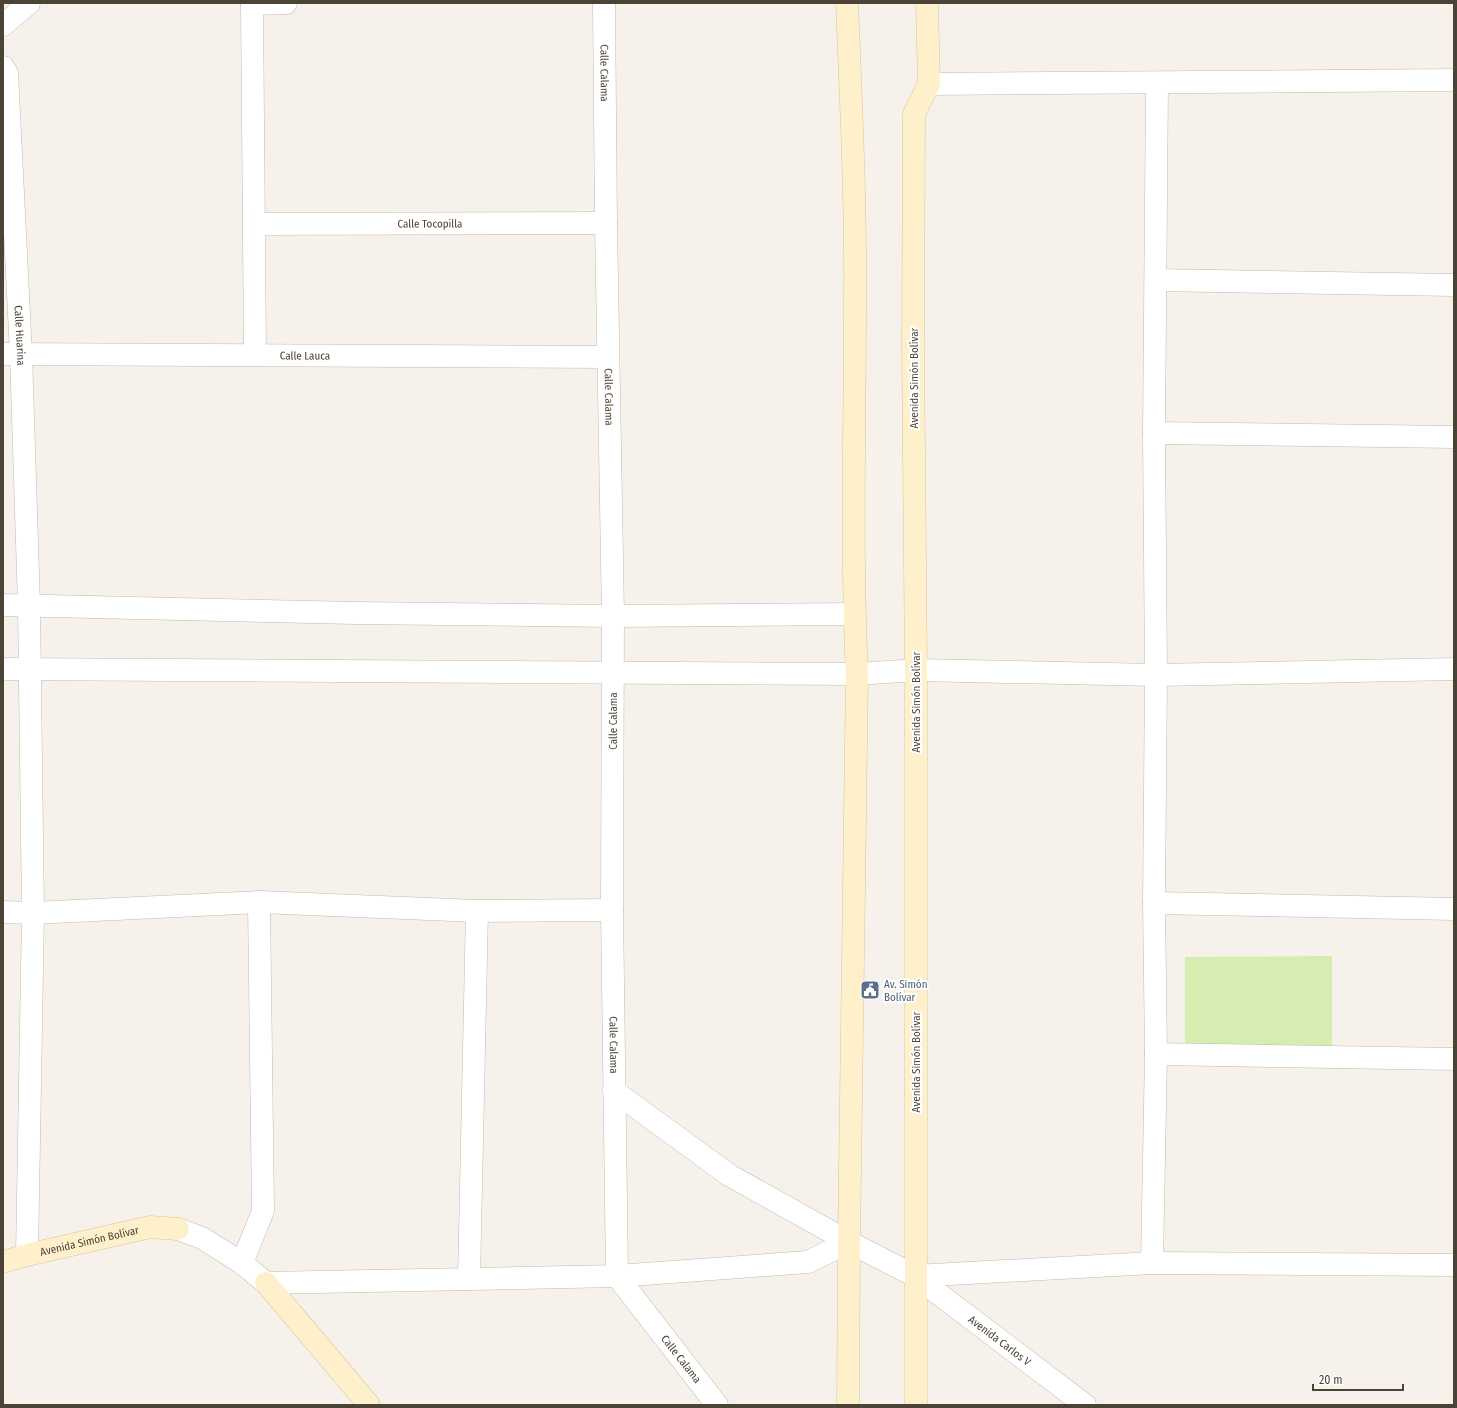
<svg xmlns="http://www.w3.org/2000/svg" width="1457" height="1408" viewBox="0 0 1457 1408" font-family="'Fira Sans Condensed',sans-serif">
<rect width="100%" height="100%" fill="#f6f2eb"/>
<polygon fill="#d5edb1" points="1332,956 1332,1047 1185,1047 1185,957"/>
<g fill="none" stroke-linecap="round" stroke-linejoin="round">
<g stroke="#c3baac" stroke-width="23">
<g id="street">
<polyline points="252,3 255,355"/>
<path id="s1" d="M604,3L606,223L613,616L612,910L617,1276L717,1405"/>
<polyline points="252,4 286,3"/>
<polyline points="3,25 29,3"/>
<path id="s2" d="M3,67L7,73L21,354L29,605L33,913L27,1255"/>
<polyline points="929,84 1454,80"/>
<path id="s3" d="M254,224L606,223"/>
<polyline points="1156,280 1454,285"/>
<path id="s4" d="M3,354L608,357"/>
<polyline points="1154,433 1454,437"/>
<polyline points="3,605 355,613 613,616 854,614"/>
<polyline points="3,669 857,674 916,670 1156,675 1454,669"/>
<polyline points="1154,903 1454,909"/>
<polyline points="3,912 33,913 259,902 477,911 612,910"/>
<polyline points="1156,1054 1454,1059"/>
<polyline points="614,1091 729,1175 849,1242"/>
<path id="s5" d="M178,1229L202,1238L242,1263L266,1283L617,1276L808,1262L849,1242L915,1276L1085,1405"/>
<polyline points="242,1263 263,1211 259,902"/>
<polyline points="1152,1263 1156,1054 1154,903 1156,675 1154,433 1157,84"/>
<polyline points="915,1276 1152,1263 1454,1265"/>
<polyline points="469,1279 477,911"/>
</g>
</g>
<g stroke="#dac597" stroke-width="23">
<g id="secondary">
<path d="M847,3C851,103 856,203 855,303C855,426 851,550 857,674L849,1242L848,1405"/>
<path id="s6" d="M3,1262L27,1255L150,1227L178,1229"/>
<polyline points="266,1283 369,1405"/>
<polyline points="916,1405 916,670 913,345 914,114 929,84 927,3"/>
</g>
</g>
<use href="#street" stroke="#fff" stroke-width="22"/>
<use href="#secondary" stroke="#fff0cc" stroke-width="22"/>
</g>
<defs>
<g id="civic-square" transform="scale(1)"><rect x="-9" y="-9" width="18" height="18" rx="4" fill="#5c6f8a" stroke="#fff"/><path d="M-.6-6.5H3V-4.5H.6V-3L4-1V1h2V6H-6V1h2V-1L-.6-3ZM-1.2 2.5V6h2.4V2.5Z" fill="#fff"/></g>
</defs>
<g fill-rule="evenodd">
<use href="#civic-square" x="870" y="990"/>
</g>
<g text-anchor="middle" stroke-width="4" stroke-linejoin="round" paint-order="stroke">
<g font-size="11" fill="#4c4337" stroke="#fff">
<text dy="4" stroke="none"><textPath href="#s1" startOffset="70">Calle Calama</textPath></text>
<text dy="4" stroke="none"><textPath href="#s3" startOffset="176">Calle Tocopilla</textPath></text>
<text dy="4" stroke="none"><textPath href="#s2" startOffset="270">Calle Huarina</textPath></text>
<text dy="4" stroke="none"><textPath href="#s4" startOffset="302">Calle Lauca</textPath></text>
<text transform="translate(914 378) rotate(-90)" y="4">Avenida Simón Bolívar</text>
<text dy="4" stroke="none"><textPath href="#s1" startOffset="394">Calle Calama</textPath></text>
<text transform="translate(916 702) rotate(-90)" y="4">Avenida Simón Bolívar</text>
<text transform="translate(613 721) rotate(-90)" y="4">Calle Calama</text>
<text dy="4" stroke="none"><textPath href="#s1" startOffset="1042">Calle Calama</textPath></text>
<text transform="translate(916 1062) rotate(-90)" y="4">Avenida Simón Bolívar</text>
<text dy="4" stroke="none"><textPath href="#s6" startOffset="89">Avenida Simón Bolívar</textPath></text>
<text dy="4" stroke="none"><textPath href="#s5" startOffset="873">Avenida Carlos V</textPath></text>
<text dy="4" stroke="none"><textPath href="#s1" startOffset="1378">Calle Calama</textPath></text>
</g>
<g font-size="11" fill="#4e5e75" stroke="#fff" text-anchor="start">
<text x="884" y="988">Av. Simón<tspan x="884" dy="13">Bolívar</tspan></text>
</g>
</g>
<rect width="1457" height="1408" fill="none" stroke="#4c4337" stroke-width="8"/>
<path d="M1313 1384v6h90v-6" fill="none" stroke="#4c4337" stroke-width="2"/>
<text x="1319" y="1384" font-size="12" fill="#4c4337" stroke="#ffffff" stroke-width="3" paint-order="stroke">20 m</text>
</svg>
